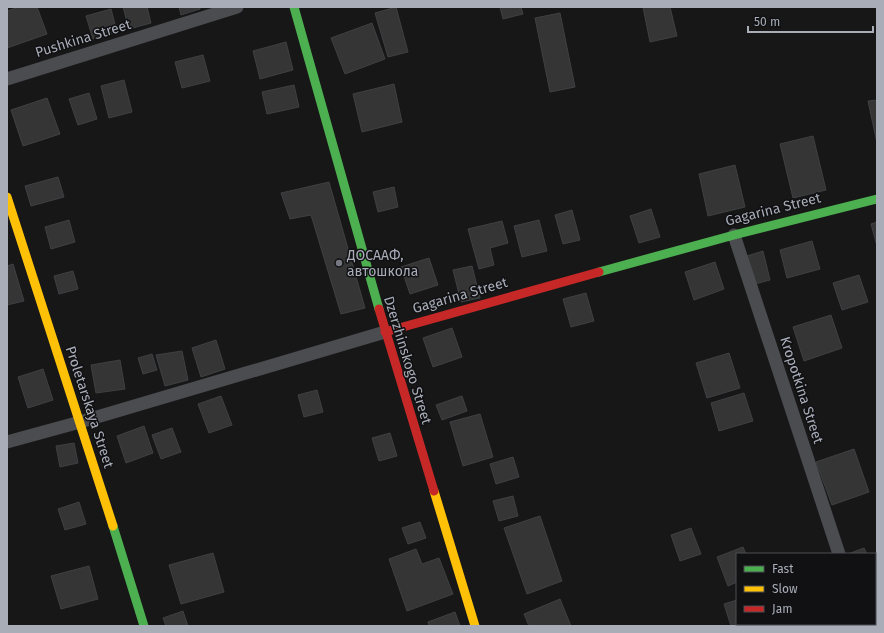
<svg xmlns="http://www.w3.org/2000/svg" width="884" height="633" viewBox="0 0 884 633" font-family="'Fira Sans',sans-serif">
<rect width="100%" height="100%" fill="#171717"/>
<g fill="#353536" stroke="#3f4043">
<polygon points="19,7 37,7 47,34 7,48 7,11"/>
<polygon points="123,7 147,7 151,23 129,29"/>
<polygon points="179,7 200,7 200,9 181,15"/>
<polygon points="396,7 408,52 388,57 375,13"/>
<polygon points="500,7 521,7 523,14 503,19"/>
<polygon points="643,7 670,7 677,36 650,42"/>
<polygon points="111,9 117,32 93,39 86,16"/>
<polygon points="560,13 575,87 550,92 535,18"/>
<polygon points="372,23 385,59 345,74 331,38"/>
<polygon points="286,42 293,70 260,79 253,51"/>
<polygon points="203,55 210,81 182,88 175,62"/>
<polygon points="124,80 132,112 109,118 101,86"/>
<polygon points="394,84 402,122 362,132 353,94"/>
<polygon points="294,85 299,107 267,114 262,92"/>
<polygon points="89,93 97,119 78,125 69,99"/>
<polygon points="47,98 60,134 23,146 11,110"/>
<polygon points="877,100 877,143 868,101"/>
<polygon points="813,136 826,190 793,198 780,144"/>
<polygon points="735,165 745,207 708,216 699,174"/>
<polygon points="58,177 64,197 31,206 25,186"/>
<polygon points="329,182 365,308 341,314 311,215 290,219 281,193"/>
<polygon points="394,187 398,207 378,212 373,192"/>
<polygon points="651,209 660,237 639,243 630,216"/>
<polygon points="572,210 580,240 563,244 555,215"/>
<polygon points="69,220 75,242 51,249 45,227"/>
<polygon points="539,220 547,251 522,257 514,226"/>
<polygon points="502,221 508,243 490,248 494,265 479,269 468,229"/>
<polygon points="877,222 877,246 871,224"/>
<polygon points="812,241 820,269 787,278 780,250"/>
<polygon points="763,251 770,280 755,284 747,256"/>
<polygon points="429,258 438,285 410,294 401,267"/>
<polygon points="715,262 724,289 694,300 685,272"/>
<polygon points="13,264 24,301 7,305 7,266"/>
<polygon points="472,266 480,298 461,302 453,270"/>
<polygon points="73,271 78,289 59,294 54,276"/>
<polygon points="859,275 868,302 842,310 833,283"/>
<polygon points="586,293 594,321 571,327 563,299"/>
<polygon points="831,315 842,348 804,361 793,327"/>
<polygon points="452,328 462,357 433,367 423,338"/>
<polygon points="216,340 225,369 201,377 192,348"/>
<polygon points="182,351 188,380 165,386 156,355"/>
<polygon points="729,353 740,388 707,398 696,363"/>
<polygon points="152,354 157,370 143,374 138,358"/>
<polygon points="120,360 125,389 96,393 91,365"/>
<polygon points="43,369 53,400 28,408 18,377"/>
<polygon points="317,390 323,412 304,417 298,395"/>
<polygon points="744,393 753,421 719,431 711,403"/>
<polygon points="221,396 232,425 209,433 198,404"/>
<polygon points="462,396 467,411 442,420 436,405"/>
<polygon points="480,414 493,457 463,466 450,422"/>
<polygon points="144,426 153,453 126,463 117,436"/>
<polygon points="172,428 181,452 161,459 152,435"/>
<polygon points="390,433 397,456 379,461 372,438"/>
<polygon points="74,443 78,463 60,467 56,446"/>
<polygon points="854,449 869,492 832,505 816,462"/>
<polygon points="513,457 519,477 496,484 490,464"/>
<polygon points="513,496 518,516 499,521 493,501"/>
<polygon points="79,502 86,524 65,530 58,509"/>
<polygon points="540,516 562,581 527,594 504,528"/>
<polygon points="420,522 426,538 408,544 402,528"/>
<polygon points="691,528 701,554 680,561 671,535"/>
<polygon points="743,547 746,554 737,554 737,582 728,586 717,557"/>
<polygon points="864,548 867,554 848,554"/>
<polygon points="416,549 422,564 439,558 453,594 407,611 389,559"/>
<polygon points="213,553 224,592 181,604 169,565"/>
<polygon points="89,566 98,599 61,609 51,576"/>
<polygon points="877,587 877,607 875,601 875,588"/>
<polygon points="560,599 571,626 529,626 524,614"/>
<polygon points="737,600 737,624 766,625 763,626 731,626 724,604"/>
<polygon points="183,611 188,626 166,626 163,618"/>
<polygon points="455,612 460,626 429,626 428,622"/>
</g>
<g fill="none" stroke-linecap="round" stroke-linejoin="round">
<g stroke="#4b4c50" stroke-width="13">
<polyline points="7,79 237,7"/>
<polyline points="734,235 839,554"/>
<polyline points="7,442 80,422 385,332"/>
<polyline points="862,624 862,626"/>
</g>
<g stroke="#4caf50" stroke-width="9">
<polyline points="294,7 379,309"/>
<polyline points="599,272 734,235 877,199"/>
<polyline points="113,526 144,626"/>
</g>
<g stroke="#ffc107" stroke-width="9">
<polyline points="7,197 113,526"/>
<polyline points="434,491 475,626"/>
</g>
<g stroke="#c62828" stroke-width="9">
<polyline points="379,309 434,491"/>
<polyline points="385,332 599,272"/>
</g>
</g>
<circle fill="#757880" stroke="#111113" stroke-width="1.5" cx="339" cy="263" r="4"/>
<g text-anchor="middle" stroke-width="3" stroke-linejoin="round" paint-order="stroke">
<g font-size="14" fill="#a8adb8" stroke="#111113">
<text transform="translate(83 38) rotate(-17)" y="5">Pushkina Street</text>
<text transform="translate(773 209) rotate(-14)" y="5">Gagarina Street</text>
<text transform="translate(460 295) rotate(-16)" y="5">Gagarina Street</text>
<text transform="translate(408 360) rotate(73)" y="5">Dzerzhinskogo Street</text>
<text transform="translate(802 390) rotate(72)" y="5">Kropotkina Street</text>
<text transform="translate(90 407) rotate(72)" y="5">Proletarskaya Street</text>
</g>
<g font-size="14" fill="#a8adb8" stroke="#111113" text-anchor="start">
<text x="347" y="260">ДОСААФ,<tspan x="347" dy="16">автошкола</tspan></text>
</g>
</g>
<rect width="884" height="633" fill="none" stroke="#a8adb8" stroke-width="16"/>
<rect x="736" y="553" width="140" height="72" fill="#111113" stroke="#4d4f55"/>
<rect x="744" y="566" width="20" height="6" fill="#4caf50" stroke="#4d4f55"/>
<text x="772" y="573" font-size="12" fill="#a8adb8">Fast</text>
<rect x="744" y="586" width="20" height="6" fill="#ffc107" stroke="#4d4f55"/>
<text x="772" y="593" font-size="12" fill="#a8adb8">Slow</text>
<rect x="744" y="606" width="20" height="6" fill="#c62828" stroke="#4d4f55"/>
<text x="772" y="613" font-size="12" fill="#a8adb8">Jam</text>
<path d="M748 26v6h125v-6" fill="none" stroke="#a8adb8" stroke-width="2"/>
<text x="754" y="26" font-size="12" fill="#a8adb8" stroke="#111113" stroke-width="3" paint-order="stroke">50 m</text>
</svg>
